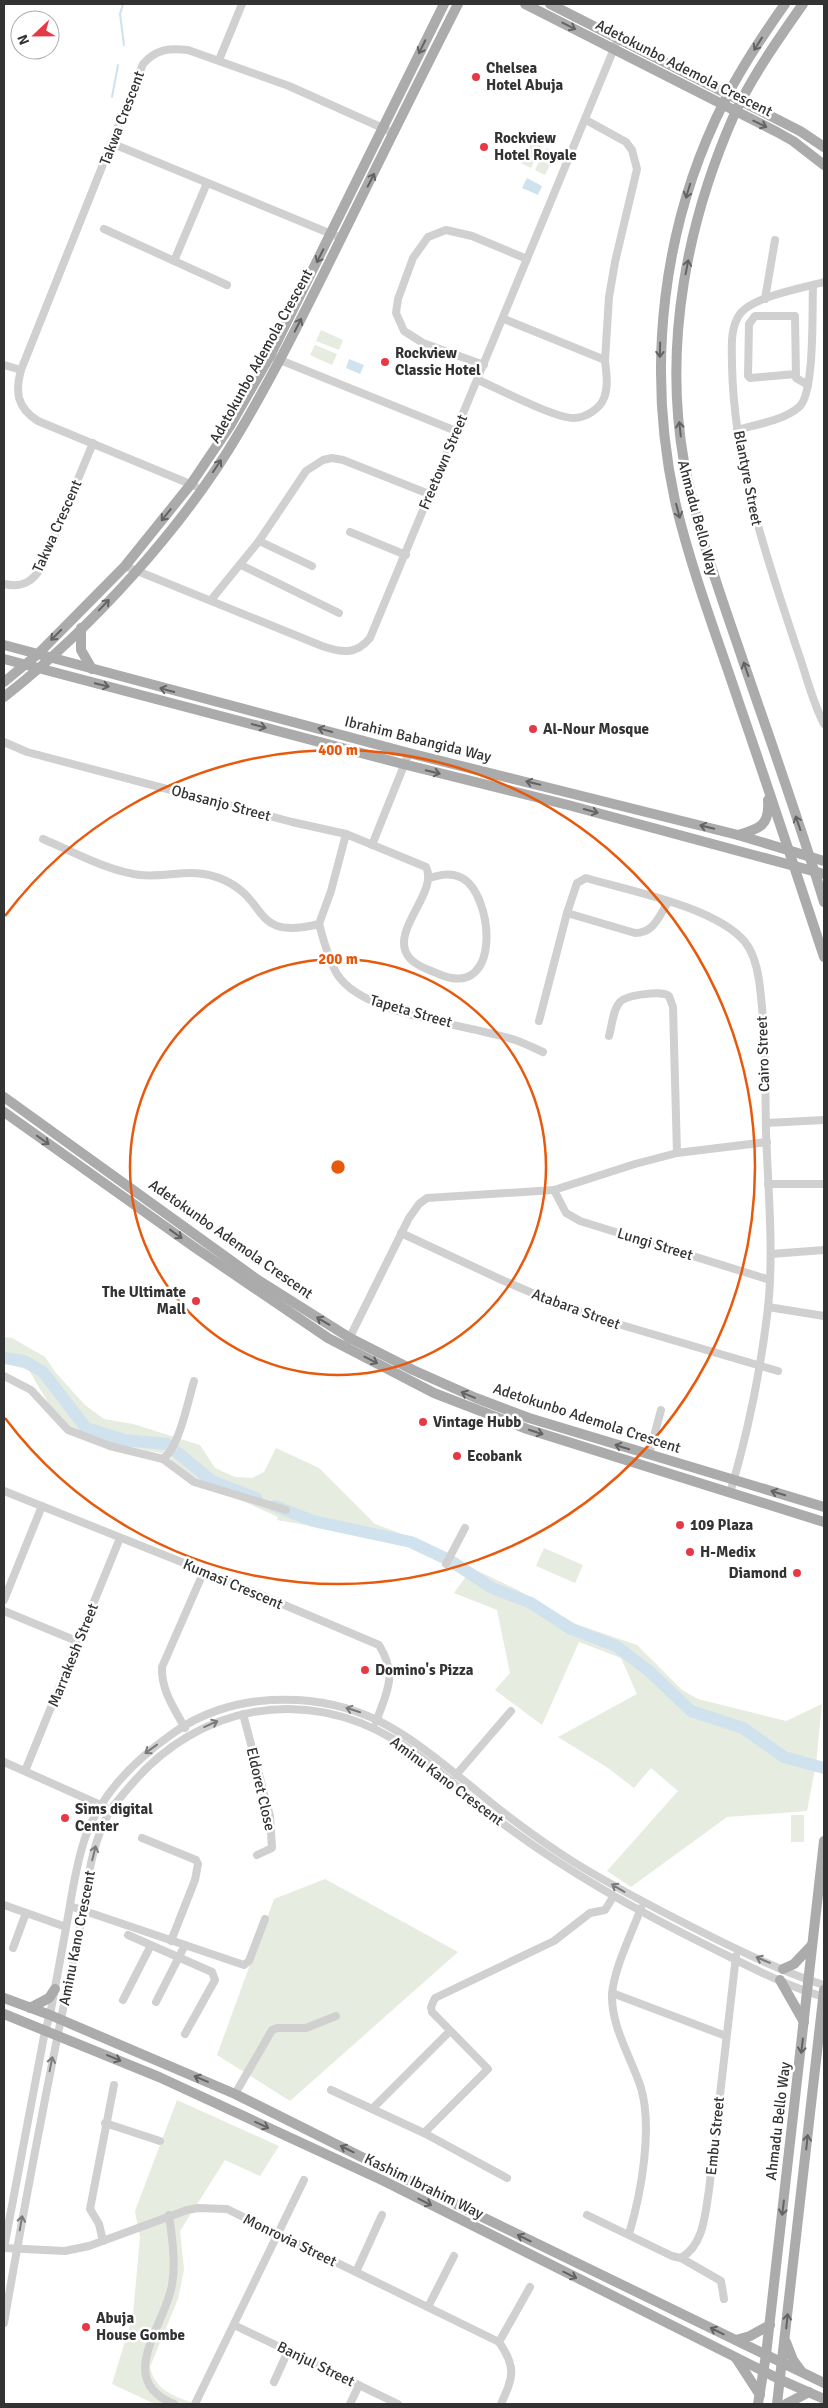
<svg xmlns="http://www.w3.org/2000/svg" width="828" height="2408" viewBox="0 0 828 2408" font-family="Signika,sans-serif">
<rect width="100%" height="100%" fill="#fff"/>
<g fill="#e6ecdf">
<polygon points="532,141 542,146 531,168 521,163"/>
<polygon points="546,148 556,153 545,175 535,170"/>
<polygon points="321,330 343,340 339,350 316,341"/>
<polygon points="315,345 337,354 332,365 310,355"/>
<path d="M4,1337L12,1338L45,1357L56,1373L85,1405L104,1419L133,1424L200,1445L215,1468L235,1477L252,1478L264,1472L276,1448L319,1468L375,1524L394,1531L516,1589L576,1624L637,1645L682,1690L698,1699L786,1721L822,1704L816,1764L807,1811L727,1817L631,1887L607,1871L678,1791L651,1768L634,1788L608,1768L558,1737L637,1694L621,1658L579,1642L542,1725L495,1690L510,1673L497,1610L454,1593L467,1575L409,1543L277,1520L278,1517L194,1479L176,1468L169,1455C145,1449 83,1440 66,1424C50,1409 40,1389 29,1370L4,1363Z"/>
<polygon points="544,1548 583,1565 575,1583 536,1566"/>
<rect x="791" y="1815" width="13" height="27"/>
<polygon points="325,1879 458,1952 290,2101 217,2055 274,1899"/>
<path d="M177,2100L279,2146L260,2176L225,2160L180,2231L184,2270L178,2299L150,2367C155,2391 175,2396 195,2404H155L112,2384L133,2315L140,2237L135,2211Z"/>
</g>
<g fill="#cfe2ee">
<polygon points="527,178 542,186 538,195 522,188"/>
<polygon points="349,359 364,365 360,374 346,368"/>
</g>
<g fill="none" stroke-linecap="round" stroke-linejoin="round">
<g stroke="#cfe2ee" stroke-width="2">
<polyline points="123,4 120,14 124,45"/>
<polyline points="112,97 118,65"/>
</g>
<g stroke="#cfe2ee" stroke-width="12">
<polyline points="4,1358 24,1361 43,1372 86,1428 124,1440 167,1444 212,1481 256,1498"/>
<polyline points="275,1506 313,1521 411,1542 451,1561 492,1588 531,1603 571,1629 616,1646 649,1671 691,1711 743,1728 784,1757 824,1768"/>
</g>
<g stroke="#d0d0d0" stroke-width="8">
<polyline points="219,60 242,4"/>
<polyline points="586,120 626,142 632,150 637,169 615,262 609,297 605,360"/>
<polyline points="111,143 341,238"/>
<polyline points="104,229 227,285"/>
<polyline points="174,261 207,183"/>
<path d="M824,282C803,288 748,297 738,317C730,331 732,349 732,365C734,464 766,556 797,649C806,674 812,701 824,724"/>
<polyline points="765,299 775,240"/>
<polyline points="270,356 456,431"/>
<polyline points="4,365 21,370"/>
<polyline points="484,365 423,343 404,331 396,313 398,299 413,258 428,237 446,230 472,236 527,259"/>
<polyline points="795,374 750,378 748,376 749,324 755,316 795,316 796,378 808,385"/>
<path d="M478,380C497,388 556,419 574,418C585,418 600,409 604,398C609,386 606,372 605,360L504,319"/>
<path d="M737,430C757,424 783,421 799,407C815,394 812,309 813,286"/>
<path d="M195,486L38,421C17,408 15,392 21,370L143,64C156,49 169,48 188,50L289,86L387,130"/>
<polyline points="350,532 406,555"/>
<polyline points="259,541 312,566"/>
<polyline points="241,565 339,613"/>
<path d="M125,566L322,646C342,653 356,655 370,638L618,39"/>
<path d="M4,584C22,588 33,582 42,566L93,443"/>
<polyline points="211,600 259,541 306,471 323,460 332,458 343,460 429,494"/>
<path d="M4,742L27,752L292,822L346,834L426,867C439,892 390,930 408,956C415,966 430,970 441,975C503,999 493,894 462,878C451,872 440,875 429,878"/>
<path d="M43,839C74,852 107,871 140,875C170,878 193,866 224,880C270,901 251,941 319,924L331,891L346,834"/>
<polyline points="372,845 409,753"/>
<path d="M567,913L635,933C654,933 659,916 668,902"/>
<path d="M319,924C324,941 328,959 337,974C364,1017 471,1024 518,1041C526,1044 534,1048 543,1052"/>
<path d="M539,1021L567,913L577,883L586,878C630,891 716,907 745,942C753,952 757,967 759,980C766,1030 765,1081 766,1131C768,1190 774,1250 768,1308C761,1367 747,1436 730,1493"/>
<path d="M609,1036C612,1026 613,1009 620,1002C626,995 663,990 669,996L673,1007L677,1153"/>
<polyline points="766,1123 824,1120"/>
<polyline points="768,1184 824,1184"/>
<polyline points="554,1190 566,1213 580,1221 770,1280"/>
<polyline points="401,1233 502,1280 558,1304 618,1324 778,1371"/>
<polyline points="771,1254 824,1250"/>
<polyline points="768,1307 824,1316"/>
<polyline points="345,1347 409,1218 419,1204 427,1198 554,1190 635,1164 677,1153 767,1142"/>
<path d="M4,1376L31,1390L68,1430L110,1446L163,1459C179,1448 188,1401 194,1381"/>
<polyline points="649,1455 661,1410"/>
<polyline points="163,1459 194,1482 286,1510"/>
<path d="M4,1491L204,1571L379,1645C398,1676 387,1691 376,1722"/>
<polyline points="446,1564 465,1528"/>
<polyline points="4,1600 42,1506"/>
<polyline points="4,1611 79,1642"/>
<polyline points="243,1714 270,1816 272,1848 257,1855"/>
<path d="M185,1728C174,1708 161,1690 162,1667L204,1571"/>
<polyline points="4,1762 105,1807"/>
<polyline points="25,1771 120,1538"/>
<polyline points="456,1775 511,1711"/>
<polyline points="142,1838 196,1860 198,1864 195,1880 171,1941"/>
<polyline points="4,1905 66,1927"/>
<polyline points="70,1906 244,1965 249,1961 265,1919"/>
<polyline points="128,1935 212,1972 215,1980 185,2034"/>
<polyline points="13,1948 26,1913"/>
<polyline points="612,1993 726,2036"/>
<polyline points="123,2000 151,1945"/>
<polyline points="156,2002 185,1945"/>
<polyline points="331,2090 424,2133 507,2178"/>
<polyline points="235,2094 272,2030 277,2028 306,2028 336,2016"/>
<polyline points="372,2109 450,2031"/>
<polyline points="105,2123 160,2141"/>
<polyline points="424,2133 488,2069 432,2012 431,2007 435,1998 554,1941 590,1913 605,1910 613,1897"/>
<path d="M169,2215C172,2237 176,2263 172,2285C165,2326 114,2380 174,2404"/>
<path d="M587,2215L672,2256L681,2258C704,2245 705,2214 709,2190L736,1956"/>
<path d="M629,2234C641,2194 653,2129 641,2088C631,2057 611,2027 612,1994C614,1968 632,1933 641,1908"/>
<polyline points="103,2241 99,2224 90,2209 114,2085"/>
<path d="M4,2248L45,2031L50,2015C56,1981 63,1946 69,1911C73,1886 77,1862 85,1838C100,1795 135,1760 172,1734C200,1713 236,1702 271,1700C364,1695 410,1737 478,1792C508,1817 539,1840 572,1861C617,1889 664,1913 712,1937C748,1955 786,1973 824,1985"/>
<path d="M4,2248L65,2251L89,2246L187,2210L198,2208L227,2209L499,2342C517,2368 513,2377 501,2404"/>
<polyline points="681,2258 721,2281 724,2299"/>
<polyline points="356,2272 382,2215"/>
<polyline points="428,2307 454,2256"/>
<path d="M4,2323C26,2196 50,2069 77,1942C87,1899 87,1850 110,1811C116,1802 124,1793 131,1785C198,1705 305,1685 395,1740C435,1764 474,1803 513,1831C576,1877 643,1914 712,1948C748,1966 786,1986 824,1997"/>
<polyline points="234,2325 398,2404"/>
<polyline points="499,2342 530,2287"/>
<polyline points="274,2382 288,2351"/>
<polyline points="195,2404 304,2180"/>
<polyline points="350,2404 359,2385"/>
</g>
<g stroke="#ababab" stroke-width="10">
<polyline points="525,4 777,132 793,141 824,165"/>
<polyline points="550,4 800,131 824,147"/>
<path d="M785,4C763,35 741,68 724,102C662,225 646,367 675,501C691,569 717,637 739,703C768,787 796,872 824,957"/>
<path d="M803,4C779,38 753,75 735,113C687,221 663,344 684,462C696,526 718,588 739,649C768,734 798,817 824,902"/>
<polyline points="81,628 81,650 92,669"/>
<polyline points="4,645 409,753 738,835 824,861"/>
<polyline points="4,659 403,764 568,805 824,874"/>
<polyline points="4,682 38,654 125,566 191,484 230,426 270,356 444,4"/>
<path d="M4,697C91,629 184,527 240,431C271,379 298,325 325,271C369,182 413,92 458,4"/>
<path d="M738,835C760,829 770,825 768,800"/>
<polyline points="4,1097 258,1280 350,1338 413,1370 476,1398 529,1418 824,1507"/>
<polyline points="4,1112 194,1247 328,1338 434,1393 527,1429 824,1522"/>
<polyline points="783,1969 794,1964 812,1945"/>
<polyline points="780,1980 804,2022"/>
<polyline points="4,1998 50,2015 235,2094 470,2211 824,2383"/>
<polyline points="30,2008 49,1998 55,1989"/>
<polyline points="4,2014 159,2077 384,2181 781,2380 824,2399"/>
<polyline points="736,2340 750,2336 770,2325"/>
<polyline points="786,2342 793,2360 801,2371"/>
<polyline points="736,2358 760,2395"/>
<polyline points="758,2404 766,2355 824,1841"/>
<polyline points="777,2404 824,1990"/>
<polyline points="786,2404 809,2392"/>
</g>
</g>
<defs><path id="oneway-shaft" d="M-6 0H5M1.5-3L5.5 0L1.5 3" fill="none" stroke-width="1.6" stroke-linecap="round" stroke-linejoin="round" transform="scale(1.25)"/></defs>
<g stroke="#636363">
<use href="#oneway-shaft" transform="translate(569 26) rotate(27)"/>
<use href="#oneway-shaft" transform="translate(758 44) rotate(122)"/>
<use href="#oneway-shaft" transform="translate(422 47) rotate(116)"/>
<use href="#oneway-shaft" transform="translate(760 124) rotate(26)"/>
<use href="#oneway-shaft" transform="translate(371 180) rotate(-63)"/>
<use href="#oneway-shaft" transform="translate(688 191) rotate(107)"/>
<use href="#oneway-shaft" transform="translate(320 256) rotate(117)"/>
<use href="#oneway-shaft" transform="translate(687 267) rotate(-79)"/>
<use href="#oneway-shaft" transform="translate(298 325) rotate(-63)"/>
<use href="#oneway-shaft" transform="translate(660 350) rotate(91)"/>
<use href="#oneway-shaft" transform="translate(680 429) rotate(-96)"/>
<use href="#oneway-shaft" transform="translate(217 466) rotate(-56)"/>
<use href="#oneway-shaft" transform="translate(678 511) rotate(75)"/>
<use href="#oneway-shaft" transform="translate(166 515) rotate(129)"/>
<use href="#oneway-shaft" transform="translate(104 605) rotate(-46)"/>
<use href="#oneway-shaft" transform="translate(56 635) rotate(135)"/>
<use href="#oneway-shaft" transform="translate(746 669) rotate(-109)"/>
<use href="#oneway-shaft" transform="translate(102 685) rotate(14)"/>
<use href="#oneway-shaft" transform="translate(167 690) rotate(-165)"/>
<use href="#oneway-shaft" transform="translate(259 726) rotate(15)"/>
<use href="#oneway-shaft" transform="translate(325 730) rotate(-165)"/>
<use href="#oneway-shaft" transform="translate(433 772) rotate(14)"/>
<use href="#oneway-shaft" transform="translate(533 783) rotate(-166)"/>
<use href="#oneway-shaft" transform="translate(591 811) rotate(15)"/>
<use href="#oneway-shaft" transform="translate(798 823) rotate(-109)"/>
<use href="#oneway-shaft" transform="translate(707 827) rotate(-166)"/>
<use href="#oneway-shaft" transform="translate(43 1140) rotate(35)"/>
<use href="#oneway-shaft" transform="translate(176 1234) rotate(36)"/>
<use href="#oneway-shaft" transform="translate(323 1321) rotate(-149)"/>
<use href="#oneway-shaft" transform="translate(371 1360) rotate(27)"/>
<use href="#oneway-shaft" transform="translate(468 1395) rotate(-157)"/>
<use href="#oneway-shaft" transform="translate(536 1432) rotate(18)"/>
<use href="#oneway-shaft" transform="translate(622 1447) rotate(-163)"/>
<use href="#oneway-shaft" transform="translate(778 1493) rotate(-163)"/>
<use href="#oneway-shaft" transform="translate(802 2046) rotate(97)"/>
<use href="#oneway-shaft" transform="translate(114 2058) rotate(23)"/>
<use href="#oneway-shaft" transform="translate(201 2079) rotate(-157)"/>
<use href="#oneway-shaft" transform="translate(262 2125) rotate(25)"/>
<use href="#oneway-shaft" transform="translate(807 2142) rotate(-84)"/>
<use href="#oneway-shaft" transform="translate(347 2149) rotate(-154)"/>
<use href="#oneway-shaft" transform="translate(425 2202) rotate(27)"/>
<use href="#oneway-shaft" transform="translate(783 2208) rotate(97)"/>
<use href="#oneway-shaft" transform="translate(524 2238) rotate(-154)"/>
<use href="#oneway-shaft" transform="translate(570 2275) rotate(26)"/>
<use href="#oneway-shaft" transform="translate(787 2321) rotate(-84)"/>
<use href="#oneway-shaft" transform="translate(717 2331) rotate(-154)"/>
</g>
<g stroke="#7a7a7a">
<use href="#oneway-shaft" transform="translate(353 1710) rotate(-162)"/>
<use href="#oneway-shaft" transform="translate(211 1724) rotate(-24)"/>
<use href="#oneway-shaft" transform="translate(151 1749) rotate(144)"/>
<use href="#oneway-shaft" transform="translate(94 1853) rotate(-76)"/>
<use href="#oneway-shaft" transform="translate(618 1888) rotate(-149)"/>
<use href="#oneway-shaft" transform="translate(763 1960) rotate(-157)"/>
<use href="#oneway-shaft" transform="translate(51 2064) rotate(-79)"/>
<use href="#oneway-shaft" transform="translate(21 2223) rotate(-80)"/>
</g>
<g fill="none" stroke="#e8590c" stroke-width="2.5">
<circle cx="338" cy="1167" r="208"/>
<path d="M5 916A417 417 0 1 1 5 1418"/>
</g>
<g fill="#e63946" stroke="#fff" stroke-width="2">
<circle cx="476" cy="77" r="5"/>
<circle cx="484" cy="147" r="5"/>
<circle cx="385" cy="362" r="5"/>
<circle cx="533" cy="729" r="5"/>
<circle cx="196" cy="1301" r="5"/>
<circle cx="423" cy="1422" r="5"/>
<circle cx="457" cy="1456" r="5"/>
<circle cx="680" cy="1525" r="5"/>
<circle cx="690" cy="1552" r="5"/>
<circle cx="797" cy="1573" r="5"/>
<circle cx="365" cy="1670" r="5"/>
<circle cx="65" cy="1818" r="5"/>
<circle cx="86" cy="2327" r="5"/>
</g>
<g text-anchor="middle" stroke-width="5" stroke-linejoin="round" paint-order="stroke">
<g font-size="15" font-weight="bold" fill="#333" stroke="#fff" text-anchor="start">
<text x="486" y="73">Chelsea<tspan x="486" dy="17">Hotel Abuja</tspan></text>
<text x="494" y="143">Rockview<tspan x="494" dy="17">Hotel Royale</tspan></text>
<text x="395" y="358">Rockview<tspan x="395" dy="17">Classic Hotel</tspan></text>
<text x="543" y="734">Al-Nour Mosque</text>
<text x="186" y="1297" text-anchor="end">The Ultimate<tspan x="186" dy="17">Mall</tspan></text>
<text x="433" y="1427">Vintage Hubb</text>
<text x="467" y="1461">Ecobank</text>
<text x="690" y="1530">109 Plaza</text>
<text x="700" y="1557">H-Medix</text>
<text x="787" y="1578" text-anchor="end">Diamond</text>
<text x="375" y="1675">Domino's Pizza</text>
<text x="75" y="1814">Sims digital<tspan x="75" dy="17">Center</tspan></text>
<text x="96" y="2323">Abuja<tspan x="96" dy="17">House Gombe</tspan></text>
</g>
<g font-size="15" fill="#333" stroke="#fff">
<text transform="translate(684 68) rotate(27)" y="5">Adetokunbo Ademola Crescent</text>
<text transform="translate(122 118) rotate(-69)" y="5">Takwa Crescent</text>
<text transform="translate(261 356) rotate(-61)" y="5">Adetokunbo Ademola Crescent</text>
<text transform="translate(443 462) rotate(-67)" y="5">Freetown Street</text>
<text transform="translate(748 478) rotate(79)" y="5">Blantyre Street</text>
<text transform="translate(698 518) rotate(75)" y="5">Ahmadu Bello Way</text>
<text transform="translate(57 526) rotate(-66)" y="5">Takwa Crescent</text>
<text transform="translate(418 739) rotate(14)" y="5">Ibrahim Babangida Way</text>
<text transform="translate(221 803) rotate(15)" y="5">Obasanjo Street</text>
<text transform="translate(411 1011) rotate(16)" y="5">Tapeta Street</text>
<text transform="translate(763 1054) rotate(-92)" y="5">Cairo Street</text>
<text transform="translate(231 1239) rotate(35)" y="5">Adetokunbo Ademola Crescent</text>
<text transform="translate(655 1244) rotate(17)" y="5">Lungi Street</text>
<text transform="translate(576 1309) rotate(20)" y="5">Atabara Street</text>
<text transform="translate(587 1418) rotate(18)" y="5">Adetokunbo Ademola Crescent</text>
<text transform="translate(233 1584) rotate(23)" y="5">Kumasi Crescent</text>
<text transform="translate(73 1655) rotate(-68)" y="5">Marrakesh Street</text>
<text transform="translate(447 1781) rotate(37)" y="5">Aminu Kano Crescent</text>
<text transform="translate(261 1789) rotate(77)" y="5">Eldoret Close</text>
<text transform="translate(77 1938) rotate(-79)" y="5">Aminu Kano Crescent</text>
<text transform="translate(778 2121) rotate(-83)" y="5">Ahmadu Bello Way</text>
<text transform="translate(715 2136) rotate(-84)" y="5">Embu Street</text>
<text transform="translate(424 2186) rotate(26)" y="5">Kashim Ibrahim Way</text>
<text transform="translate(290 2240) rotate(26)" y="5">Monrovia Street</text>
<text transform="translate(316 2364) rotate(26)" y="5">Banjul Street</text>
</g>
</g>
<circle cx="338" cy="1167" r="8" fill="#e8590c" stroke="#fff" stroke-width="2.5"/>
<g font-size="15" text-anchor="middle" font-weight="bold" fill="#e8590c" stroke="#fff" stroke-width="5" stroke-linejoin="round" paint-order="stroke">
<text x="338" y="755">400 m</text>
<text x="338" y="964">200 m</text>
</g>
<rect width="828" height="2408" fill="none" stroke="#333333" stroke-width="10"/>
<g transform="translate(35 35) rotate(248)"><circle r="24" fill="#ffffff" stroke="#adadad"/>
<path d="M0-4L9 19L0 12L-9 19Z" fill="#e63946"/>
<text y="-8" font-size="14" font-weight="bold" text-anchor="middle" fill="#333333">N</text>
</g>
</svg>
